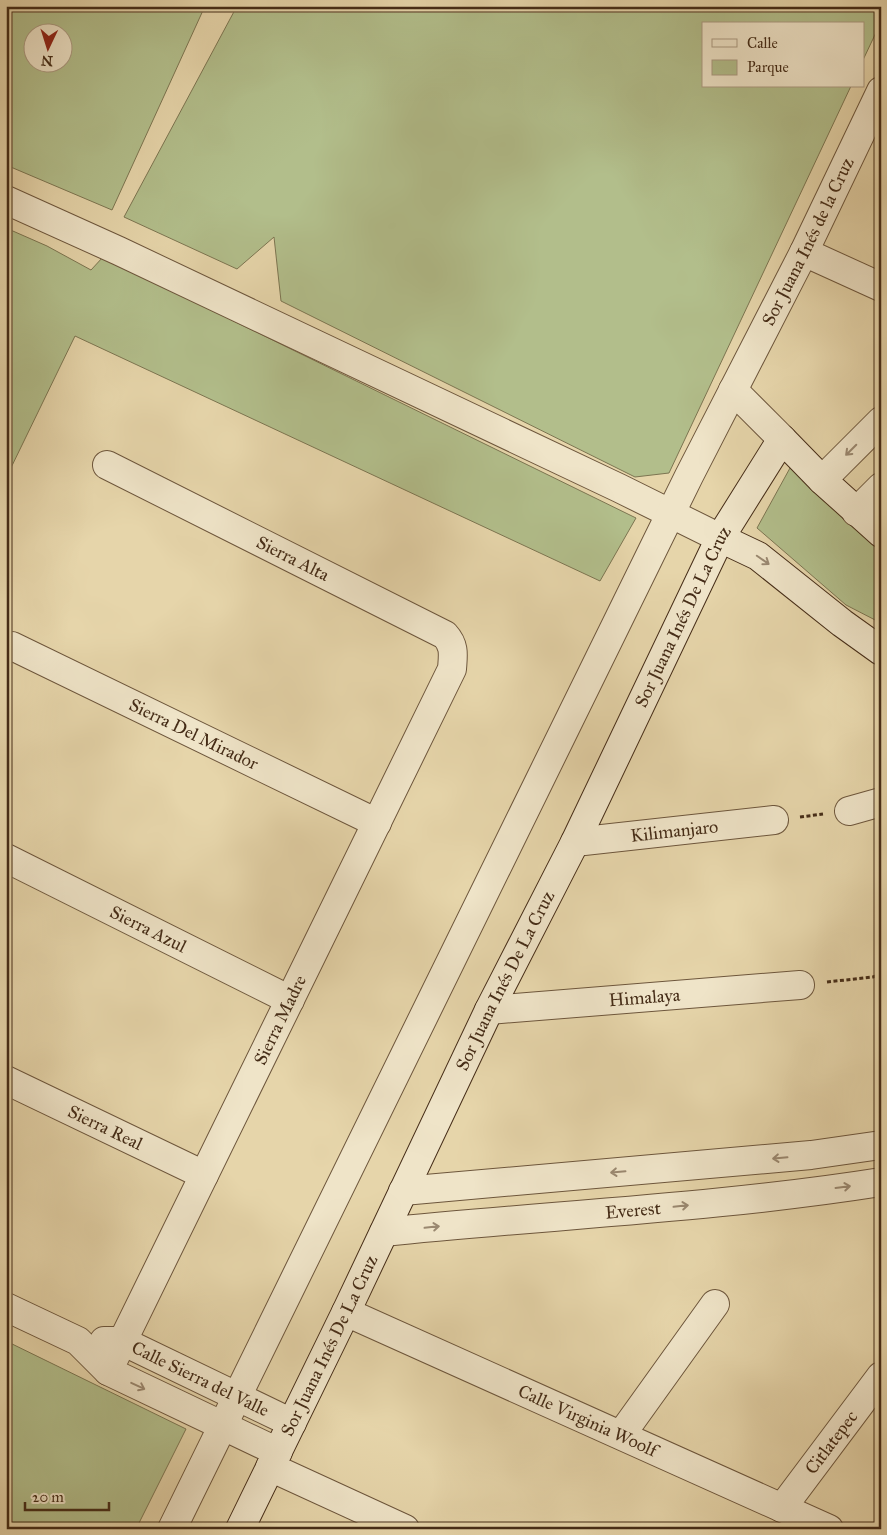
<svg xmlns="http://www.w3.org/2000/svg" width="887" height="1535" viewBox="0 0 887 1535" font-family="'IM FELL Great Primer',serif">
<rect width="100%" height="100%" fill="#e6d5aa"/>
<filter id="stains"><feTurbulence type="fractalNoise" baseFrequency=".004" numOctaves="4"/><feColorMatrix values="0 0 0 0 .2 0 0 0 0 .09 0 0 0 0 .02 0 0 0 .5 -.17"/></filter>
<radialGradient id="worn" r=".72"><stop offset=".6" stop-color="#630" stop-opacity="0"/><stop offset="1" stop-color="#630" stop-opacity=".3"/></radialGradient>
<g fill="#b2be8b" stroke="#7c7551" fill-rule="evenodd">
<path d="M6,6H205L112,210L6,165ZM32,32H62V62H32Z"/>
<polygon points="237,6 881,6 881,22 863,60 863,24 703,24 703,86 851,86 669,473 635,477 281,301 274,237 237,269 124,217"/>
<polygon points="6,228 47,246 91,270 103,257 636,518 600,581 75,336 6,478"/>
<polygon points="790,468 881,544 881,623 846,605 757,528"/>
<polygon points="6,1341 186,1429 136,1529 6,1529"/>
</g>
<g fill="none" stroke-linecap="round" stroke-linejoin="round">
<g stroke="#6d563c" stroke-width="30">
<g id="street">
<polyline points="6,200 119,251 619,488 720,538"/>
<polyline points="804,252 881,287"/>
<polyline points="733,390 782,439"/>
<path id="s1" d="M107,465L445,635C455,646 453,655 452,669L108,1371"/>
<polyline points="822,480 881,421"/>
<polyline points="856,512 881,487"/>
<path id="s2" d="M12,646L377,823"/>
<polyline points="849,811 881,802"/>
<path id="s3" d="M575,842L774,820"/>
<path id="s4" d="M6,858L290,1000"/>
<path id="s5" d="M489,1010L800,985"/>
<path id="s6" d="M6,1080L204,1175"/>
<polyline points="403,1191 811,1155 881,1145"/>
<path id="s7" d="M384,1232C549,1215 716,1208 881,1182"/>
<polyline points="6,1307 78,1341 108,1371 278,1452"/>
<path id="s8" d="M346,1312L829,1529"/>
<path id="s9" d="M104,1341H122L292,1423"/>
<polyline points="621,1435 715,1304"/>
<polyline points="270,1467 405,1529"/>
<path id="s10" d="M782,1508L881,1376"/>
<path id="s11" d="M172,1529L689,476L804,252L881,91"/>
</g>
</g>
<g stroke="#452c17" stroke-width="30">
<g id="secondary">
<polyline points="720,538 758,556 842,623 881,651"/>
<path id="s12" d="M240,1529L346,1312L489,1010L575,842L720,538L782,439L822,480L881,533"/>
</g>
</g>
<g stroke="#452c17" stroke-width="3" stroke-dasharray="4 2.5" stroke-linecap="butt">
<polyline points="800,817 823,814"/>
<polyline points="827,982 873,977 881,974"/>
</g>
<use href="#street" stroke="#efe4c8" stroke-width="28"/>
<use href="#secondary" stroke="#efe4c8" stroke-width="28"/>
</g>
<defs><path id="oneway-shaft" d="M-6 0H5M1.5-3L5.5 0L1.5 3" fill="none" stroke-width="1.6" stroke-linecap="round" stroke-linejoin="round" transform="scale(1.25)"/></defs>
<g stroke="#9a8870">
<use href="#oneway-shaft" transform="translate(851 450) rotate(135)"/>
<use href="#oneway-shaft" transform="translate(763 560) rotate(35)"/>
<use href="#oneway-shaft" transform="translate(780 1158) rotate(175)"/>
<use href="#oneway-shaft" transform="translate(618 1172) rotate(175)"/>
<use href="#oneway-shaft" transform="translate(843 1187) rotate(-7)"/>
<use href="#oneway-shaft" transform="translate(681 1206) rotate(-6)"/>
<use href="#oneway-shaft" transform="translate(432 1227) rotate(-6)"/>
<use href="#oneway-shaft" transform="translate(138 1386) rotate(25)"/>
</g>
<g text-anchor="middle" stroke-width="4" stroke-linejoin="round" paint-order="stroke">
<g font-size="18" fill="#452c17" stroke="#efe4c8">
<text dy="6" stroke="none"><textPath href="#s11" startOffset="1436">Sor Juana Inés de la Cruz</textPath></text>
<text dy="6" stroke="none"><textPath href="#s1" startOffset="208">Sierra Alta</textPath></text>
<text dy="6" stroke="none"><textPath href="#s12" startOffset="1014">Sor Juana Inés De La Cruz</textPath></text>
<text dy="6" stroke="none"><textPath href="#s2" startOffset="202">Sierra Del Mirador</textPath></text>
<text dy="6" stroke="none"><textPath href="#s3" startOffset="100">Kilimanjaro</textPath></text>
<text dy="6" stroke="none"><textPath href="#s4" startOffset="159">Sierra Azul</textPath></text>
<text dy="6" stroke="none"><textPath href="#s12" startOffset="609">Sor Juana Inés De La Cruz</textPath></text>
<text dy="6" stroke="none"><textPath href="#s5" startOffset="156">Himalaya</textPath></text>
<text transform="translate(280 1020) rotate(-64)" y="6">Sierra Madre</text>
<text dy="6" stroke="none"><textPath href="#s6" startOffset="110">Sierra Real</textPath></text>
<text dy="6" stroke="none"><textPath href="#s7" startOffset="250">Everest</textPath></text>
<text dy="6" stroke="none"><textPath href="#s12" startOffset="204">Sor Juana Inés De La Cruz</textPath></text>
<text dy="6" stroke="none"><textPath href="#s9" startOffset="105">Calle Sierra del Valle</textPath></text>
<text dy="6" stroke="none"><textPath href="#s8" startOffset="265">Calle Virginia Woolf</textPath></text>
<text dy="6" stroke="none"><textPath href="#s10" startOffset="82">Citlatepec</textPath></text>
</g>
</g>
<rect width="887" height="1535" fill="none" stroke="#e6d5aa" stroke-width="25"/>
<rect x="8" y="8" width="872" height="1520" fill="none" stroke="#452c17" stroke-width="2.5"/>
<rect x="12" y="12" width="862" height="1510" fill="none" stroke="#452c17"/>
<rect x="702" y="22" width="162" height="65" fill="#efe4c8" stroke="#ab9a81"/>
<rect x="712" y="39" width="25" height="8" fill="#efe4c8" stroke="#ab9a81"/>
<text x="747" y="48" font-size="15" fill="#452c17">Calle</text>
<rect x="712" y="60" width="25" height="15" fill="#b2be8b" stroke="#ab9a81"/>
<text x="747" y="72" font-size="15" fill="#452c17">Parque</text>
<g transform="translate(48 48) rotate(184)"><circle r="24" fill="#efe4c8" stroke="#ab9a81"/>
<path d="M0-4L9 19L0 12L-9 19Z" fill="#8f2418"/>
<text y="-8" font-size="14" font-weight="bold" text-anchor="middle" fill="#452c17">N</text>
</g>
<path d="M25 1502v8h84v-8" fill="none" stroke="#452c17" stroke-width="2.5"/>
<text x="32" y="1502" font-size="15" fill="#452c17" stroke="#efe4c8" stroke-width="4" paint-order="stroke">20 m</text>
<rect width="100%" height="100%" filter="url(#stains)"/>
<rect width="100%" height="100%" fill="url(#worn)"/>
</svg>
